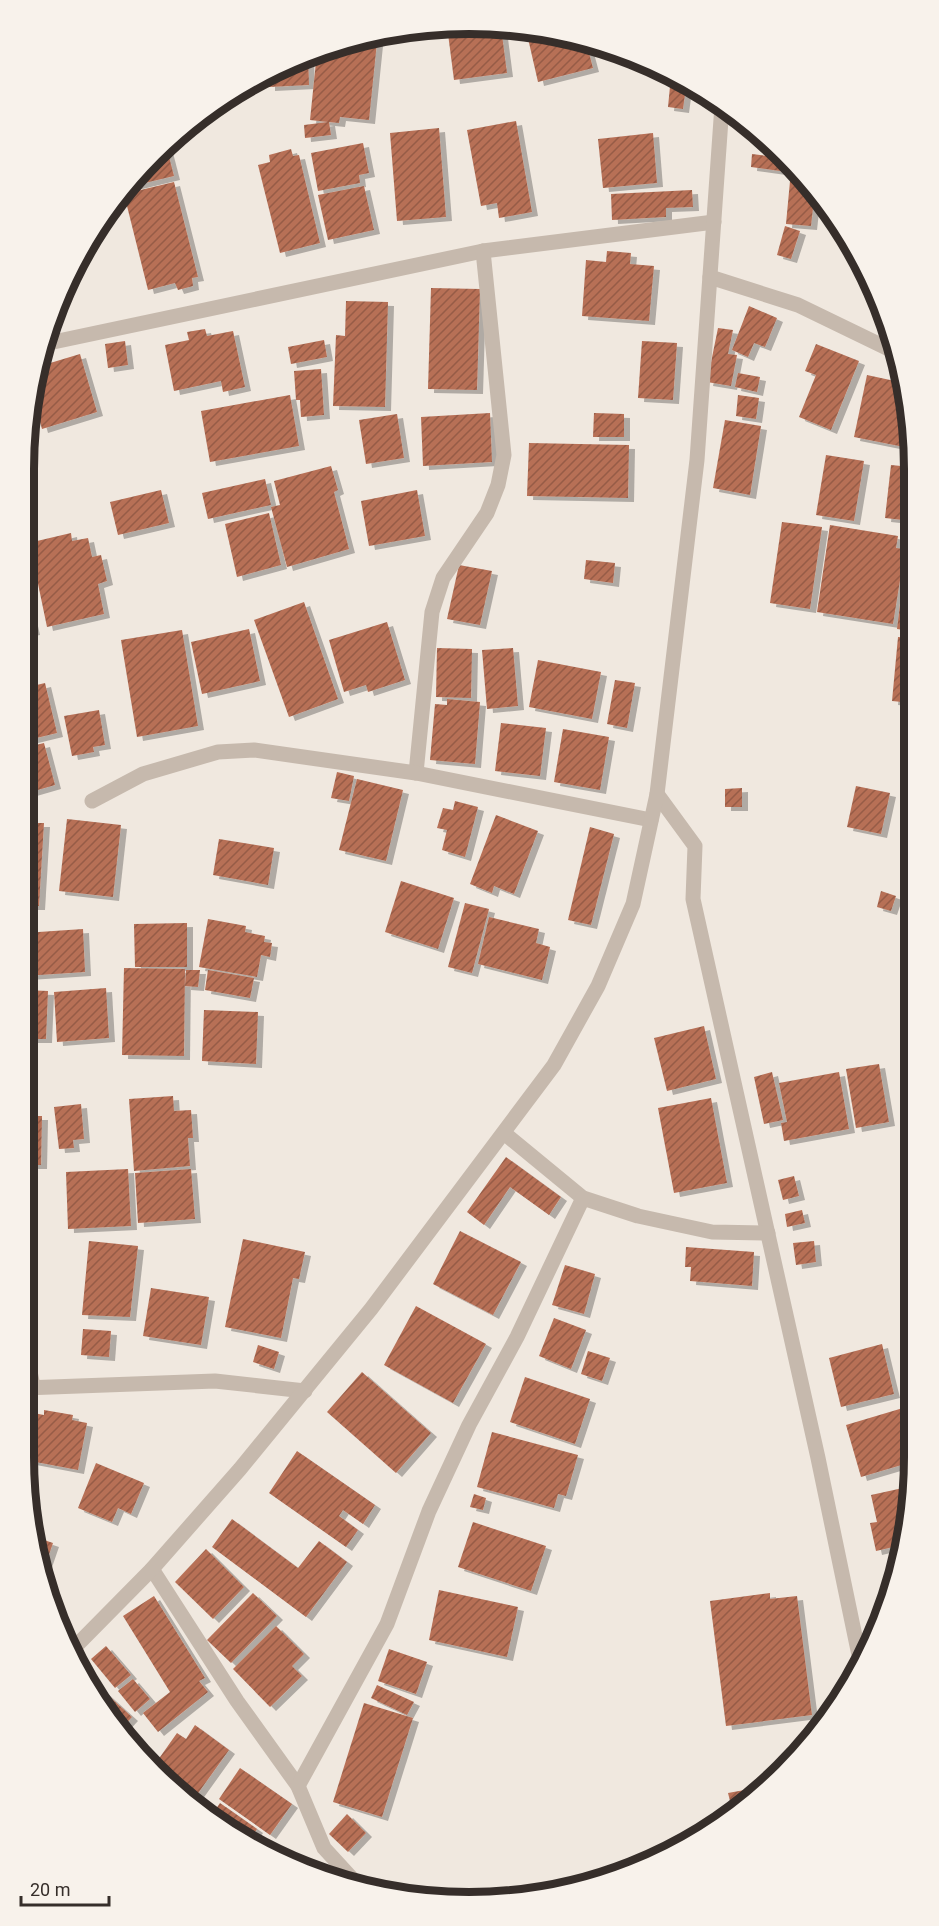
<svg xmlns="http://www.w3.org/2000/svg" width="939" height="1926" viewBox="0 0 939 1926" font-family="Roboto,sans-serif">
<defs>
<pattern id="building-hatch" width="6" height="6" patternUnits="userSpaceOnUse" patternTransform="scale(1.5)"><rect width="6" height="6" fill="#b76f56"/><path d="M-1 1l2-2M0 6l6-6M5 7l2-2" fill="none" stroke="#965c47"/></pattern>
<filter id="shadow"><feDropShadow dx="6" dy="4" stdDeviation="0" flood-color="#0004"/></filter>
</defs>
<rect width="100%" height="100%" fill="#f0e8df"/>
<g fill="url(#building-hatch)" filter="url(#shadow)">
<polygon points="470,24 501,27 507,73 454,80 447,26"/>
<polygon points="538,31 557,33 586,42 593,68 538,82 527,34"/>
<polygon points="358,40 377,42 369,120 340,117 339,123 329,122 331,135 305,138 304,125 328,122 310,120 317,52"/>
<polygon points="308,55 309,85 269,87 269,74"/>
<polygon points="671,76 692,88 686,87 683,109 668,107"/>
<polygon points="516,121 532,212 499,218 497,203 481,206 467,130"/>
<polygon points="439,128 446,217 397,221 390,133"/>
<polygon points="653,133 657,183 603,188 598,139"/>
<polygon points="363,143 369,173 359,175 360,183 318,191 311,153"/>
<polygon points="166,145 174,176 128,187 155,154"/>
<polygon points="291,149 293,156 299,155 320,243 280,253 258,165 270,162 269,155"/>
<polygon points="752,154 782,158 788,164 787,172 751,167"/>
<polygon points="790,181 807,183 815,190 811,226 786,224"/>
<polygon points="174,182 198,277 192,278 193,286 178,290 175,283 148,290 124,194"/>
<polygon points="364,186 374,230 328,240 318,195"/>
<polygon points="692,190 693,207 666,208 666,217 612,220 611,194"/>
<polygon points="785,226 800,231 791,259 777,255"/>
<polygon points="607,251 631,253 630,264 654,266 649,321 582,316 586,260 606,262"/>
<polygon points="874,286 881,299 884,308 868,304"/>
<polygon points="431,288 480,289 477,390 428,389"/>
<polygon points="346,301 388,302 385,407 333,406 336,335 345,336"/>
<polygon points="749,306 777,318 765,347 754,343 748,357 732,350"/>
<polygon points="718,328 733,330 728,354 737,355 731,386 707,382"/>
<polygon points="205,329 207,336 233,331 245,387 223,392 221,381 174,391 165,345 189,340 187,332"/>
<polygon points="324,340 327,357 291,364 288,347"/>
<polygon points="125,341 128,365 108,368 105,344"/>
<polygon points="642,341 677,343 673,400 638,398"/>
<polygon points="816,344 859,361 831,430 799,417 816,375 805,371"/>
<polygon points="80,354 97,412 42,429 32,393 37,367"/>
<polygon points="321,369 324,415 301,417 300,400 296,400 294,371"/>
<polygon points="738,373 760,377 757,392 735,387"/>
<polygon points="867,375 904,383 911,411 904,447 854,437"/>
<polygon points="290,395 299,446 210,462 201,411"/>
<polygon points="738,395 759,398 756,419 736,416"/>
<polygon points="490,413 492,462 423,466 421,417"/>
<polygon points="594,413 624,414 624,437 593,437"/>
<polygon points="397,414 404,458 366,464 359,420"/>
<polygon points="725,420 761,426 750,495 713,488"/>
<polygon points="529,443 629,445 628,498 527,496"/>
<polygon points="826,455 864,461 854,521 816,515"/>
<polygon points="891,465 911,467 912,521 885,518"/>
<polygon points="331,466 338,490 334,492 349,549 287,567 271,507 280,505 274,481"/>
<polygon points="265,479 271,505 208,519 202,493"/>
<polygon points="161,490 169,523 118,535 110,502"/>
<polygon points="417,490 425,536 369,546 361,501"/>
<polygon points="269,513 281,565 237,577 225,524"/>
<polygon points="782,522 822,527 810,609 770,603"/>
<polygon points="830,525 898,536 896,548 905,549 893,624 817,612"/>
<polygon points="71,533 72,541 88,538 92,557 101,555 107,581 98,584 104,614 47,627 31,550 38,548 37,541"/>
<polygon points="586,560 615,563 613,583 584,579"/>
<polygon points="905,564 912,565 912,631 897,629"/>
<polygon points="459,565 492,571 480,625 447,619"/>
<polygon points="24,587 34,631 24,633"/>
<polygon points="304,602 338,699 289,717 254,620"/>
<polygon points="387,622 405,680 368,692 366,685 344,692 329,640"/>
<polygon points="249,629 260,681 202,694 191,642"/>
<polygon points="182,630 198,726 137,737 121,640"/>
<polygon points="898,637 912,638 912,703 892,701"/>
<polygon points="437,648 472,649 471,698 436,697"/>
<polygon points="513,648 518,706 487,709 482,650"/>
<polygon points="538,660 601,672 592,719 529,707"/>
<polygon points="615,680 635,683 627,728 607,724"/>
<polygon points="45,683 57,733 24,741 24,688"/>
<polygon points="447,699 480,702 475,764 430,760 435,704 447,705"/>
<polygon points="99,710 105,745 93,747 94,752 72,756 64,716"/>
<polygon points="501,723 546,728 540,776 495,771"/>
<polygon points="563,729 609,737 600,790 554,782"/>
<polygon points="44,743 55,785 24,794 24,748"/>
<polygon points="909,749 912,750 912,772 902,769"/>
<polygon points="337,772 354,776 349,801 331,798"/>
<polygon points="357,779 403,790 386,861 339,850"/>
<polygon points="856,786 890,793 881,834 847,827"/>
<polygon points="742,788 742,807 725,807 725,789"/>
<polygon points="455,801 478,807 465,857 442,850 447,830 437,828 443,808 453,810"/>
<polygon points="496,815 538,831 514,894 494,886 492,893 470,884"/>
<polygon points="67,819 121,825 113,897 59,891"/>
<polygon points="24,823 44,823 39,906 24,906"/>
<polygon points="590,827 614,834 591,925 568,920"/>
<polygon points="219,839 274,848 268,885 213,875"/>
<polygon points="401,881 454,898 438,949 385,932"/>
<polygon points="881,891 896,896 891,911 877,907"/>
<polygon points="465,903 489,909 472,973 448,967"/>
<polygon points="489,917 539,929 536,943 550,947 542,980 478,964"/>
<polygon points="208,919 246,926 245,932 265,936 264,942 272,943 270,957 261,955 257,977 199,967"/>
<polygon points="187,923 187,967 135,967 134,924"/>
<polygon points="83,929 85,972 24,976 24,933"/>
<polygon points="124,968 185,969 184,1056 122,1055"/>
<polygon points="186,970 200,970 198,987 185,986"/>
<polygon points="208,970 254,978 250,998 205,990"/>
<polygon points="106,988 109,1038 57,1042 54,992"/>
<polygon points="24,990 48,991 46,1039 24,1039"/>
<polygon points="204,1010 258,1012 256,1064 202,1061"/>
<polygon points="704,1026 716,1079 667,1091 654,1038"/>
<polygon points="879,1064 889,1122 856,1128 846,1069"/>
<polygon points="772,1072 783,1120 764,1124 754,1077"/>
<polygon points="839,1072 849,1129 784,1141 781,1123 787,1122 779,1083"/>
<polygon points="173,1096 174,1111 191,1110 193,1138 188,1138 190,1166 134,1171 129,1099"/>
<polygon points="711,1098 727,1183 674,1193 658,1108"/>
<polygon points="81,1104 84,1139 73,1140 74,1148 59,1149 54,1107"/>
<polygon points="24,1116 42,1116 41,1165 24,1165"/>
<polygon points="506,1157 561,1197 549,1215 510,1187 484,1225 467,1212"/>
<polygon points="128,1169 131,1226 68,1229 66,1172"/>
<polygon points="191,1169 195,1219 138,1223 135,1173"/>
<polygon points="794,1176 799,1196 783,1200 778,1180"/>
<polygon points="802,1210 805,1223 787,1227 785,1214"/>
<polygon points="460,1231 521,1262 493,1315 433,1284"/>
<polygon points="243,1239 305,1252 299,1279 293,1278 281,1338 225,1327"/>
<polygon points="89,1241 138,1246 130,1317 82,1315"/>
<polygon points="814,1241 816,1262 796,1265 793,1243"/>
<polygon points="686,1247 754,1252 752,1286 690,1281 691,1267 685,1267"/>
<polygon points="565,1265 595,1274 584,1314 552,1305"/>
<polygon points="151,1288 209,1297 201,1345 143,1336"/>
<polygon points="416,1306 486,1344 453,1403 384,1365"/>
<polygon points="554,1318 586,1330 571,1369 539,1356"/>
<polygon points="83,1329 111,1331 109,1357 81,1355"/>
<polygon points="882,1344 894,1394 841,1407 829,1358"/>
<polygon points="258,1345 279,1352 274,1369 253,1362"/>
<polygon points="588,1351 610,1358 602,1381 581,1374"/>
<polygon points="362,1372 431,1433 396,1473 327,1412"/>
<polygon points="525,1377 590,1399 575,1444 510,1422"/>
<polygon points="903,1408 915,1448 915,1461 861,1477 846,1425"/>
<polygon points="44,1410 73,1415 72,1420 87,1423 78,1470 25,1460 24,1432 28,1412 44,1415"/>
<polygon points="492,1432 578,1455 566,1496 558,1494 554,1508 477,1487"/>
<polygon points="297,1451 375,1505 363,1524 343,1510 339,1516 358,1530 346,1547 269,1493"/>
<polygon points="96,1463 144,1483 131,1514 118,1508 112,1522 78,1508"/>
<polygon points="912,1486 906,1544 876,1551 870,1523 877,1522 871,1495"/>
<polygon points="474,1494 486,1498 483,1510 470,1507"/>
<polygon points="232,1519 298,1568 319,1541 347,1562 306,1617 212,1547"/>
<polygon points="473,1522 546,1546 531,1591 458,1567"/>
<polygon points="38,1538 53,1543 43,1572 41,1561"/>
<polygon points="206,1549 244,1587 213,1619 175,1582"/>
<polygon points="439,1590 518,1607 507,1657 429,1640"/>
<polygon points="253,1593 277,1616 231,1663 207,1640"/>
<polygon points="770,1593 770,1599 797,1596 812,1715 726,1726 710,1601"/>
<polygon points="154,1596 205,1678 199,1681 208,1692 158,1732 143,1713 170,1692 123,1616"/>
<polygon points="276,1626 304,1654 292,1666 302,1676 270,1707 233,1669"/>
<polygon points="106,1646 131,1675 115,1688 91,1659"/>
<polygon points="389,1649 427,1662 416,1694 378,1681"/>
<polygon points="90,1679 132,1717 119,1731 116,1728"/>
<polygon points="133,1679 150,1699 135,1712 118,1691"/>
<polygon points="377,1685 414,1702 407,1715 371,1698"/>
<polygon points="364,1703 413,1718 382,1817 333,1802"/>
<polygon points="195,1725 229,1750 191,1803 176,1791 153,1767 177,1733 186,1739"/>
<polygon points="240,1768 292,1804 270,1835 219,1799"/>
<polygon points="750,1789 751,1795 732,1809 728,1793"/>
<polygon points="220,1803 257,1829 248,1843 211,1816"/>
<polygon points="347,1814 366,1833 348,1852 329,1834"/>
</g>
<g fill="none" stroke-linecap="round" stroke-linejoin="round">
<g stroke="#c6b9ad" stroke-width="15">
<polyline points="710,277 798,305 895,352"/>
<polyline points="44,344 483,251 714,222"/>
<polyline points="416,773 432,612 443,578 487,513 498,485 504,455 483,251"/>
<polyline points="657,794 695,846 693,899 818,1458 861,1665"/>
<polyline points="92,801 143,774 218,752 254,750 416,773 651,820"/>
<polyline points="504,1133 583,1198 638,1216 712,1232 768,1233"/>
<polyline points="24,1343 33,1386"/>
<polyline points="24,1388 215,1381 305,1391"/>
<polyline points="152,1569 237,1701 298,1786 324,1848 357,1884"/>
<polyline points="298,1786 387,1624 429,1511 469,1425 517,1337 583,1198"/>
</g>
<polyline stroke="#c6b9ad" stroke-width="15" points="74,1648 152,1569 240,1469 371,1309 554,1065 598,986 633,904 657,794 697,460 722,105"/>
</g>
<path d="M0 0H939V1926H0ZM469 34H469A435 435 0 0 1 904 469V1457A435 435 0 0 1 469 1892H469A435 435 0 0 1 34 1457V469A435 435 0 0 1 469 34Z" fill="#f8f2eb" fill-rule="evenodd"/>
<path fill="none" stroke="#362e2a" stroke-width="8" d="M469 34H469A435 435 0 0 1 904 469V1457A435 435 0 0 1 469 1892H469A435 435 0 0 1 34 1457V469A435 435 0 0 1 469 34Z"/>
<path d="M21 1896v9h88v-9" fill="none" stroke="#362e2a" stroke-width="3"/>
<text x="30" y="1896" font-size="18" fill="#362e2a" stroke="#f8f2eb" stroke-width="4.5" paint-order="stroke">20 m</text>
</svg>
